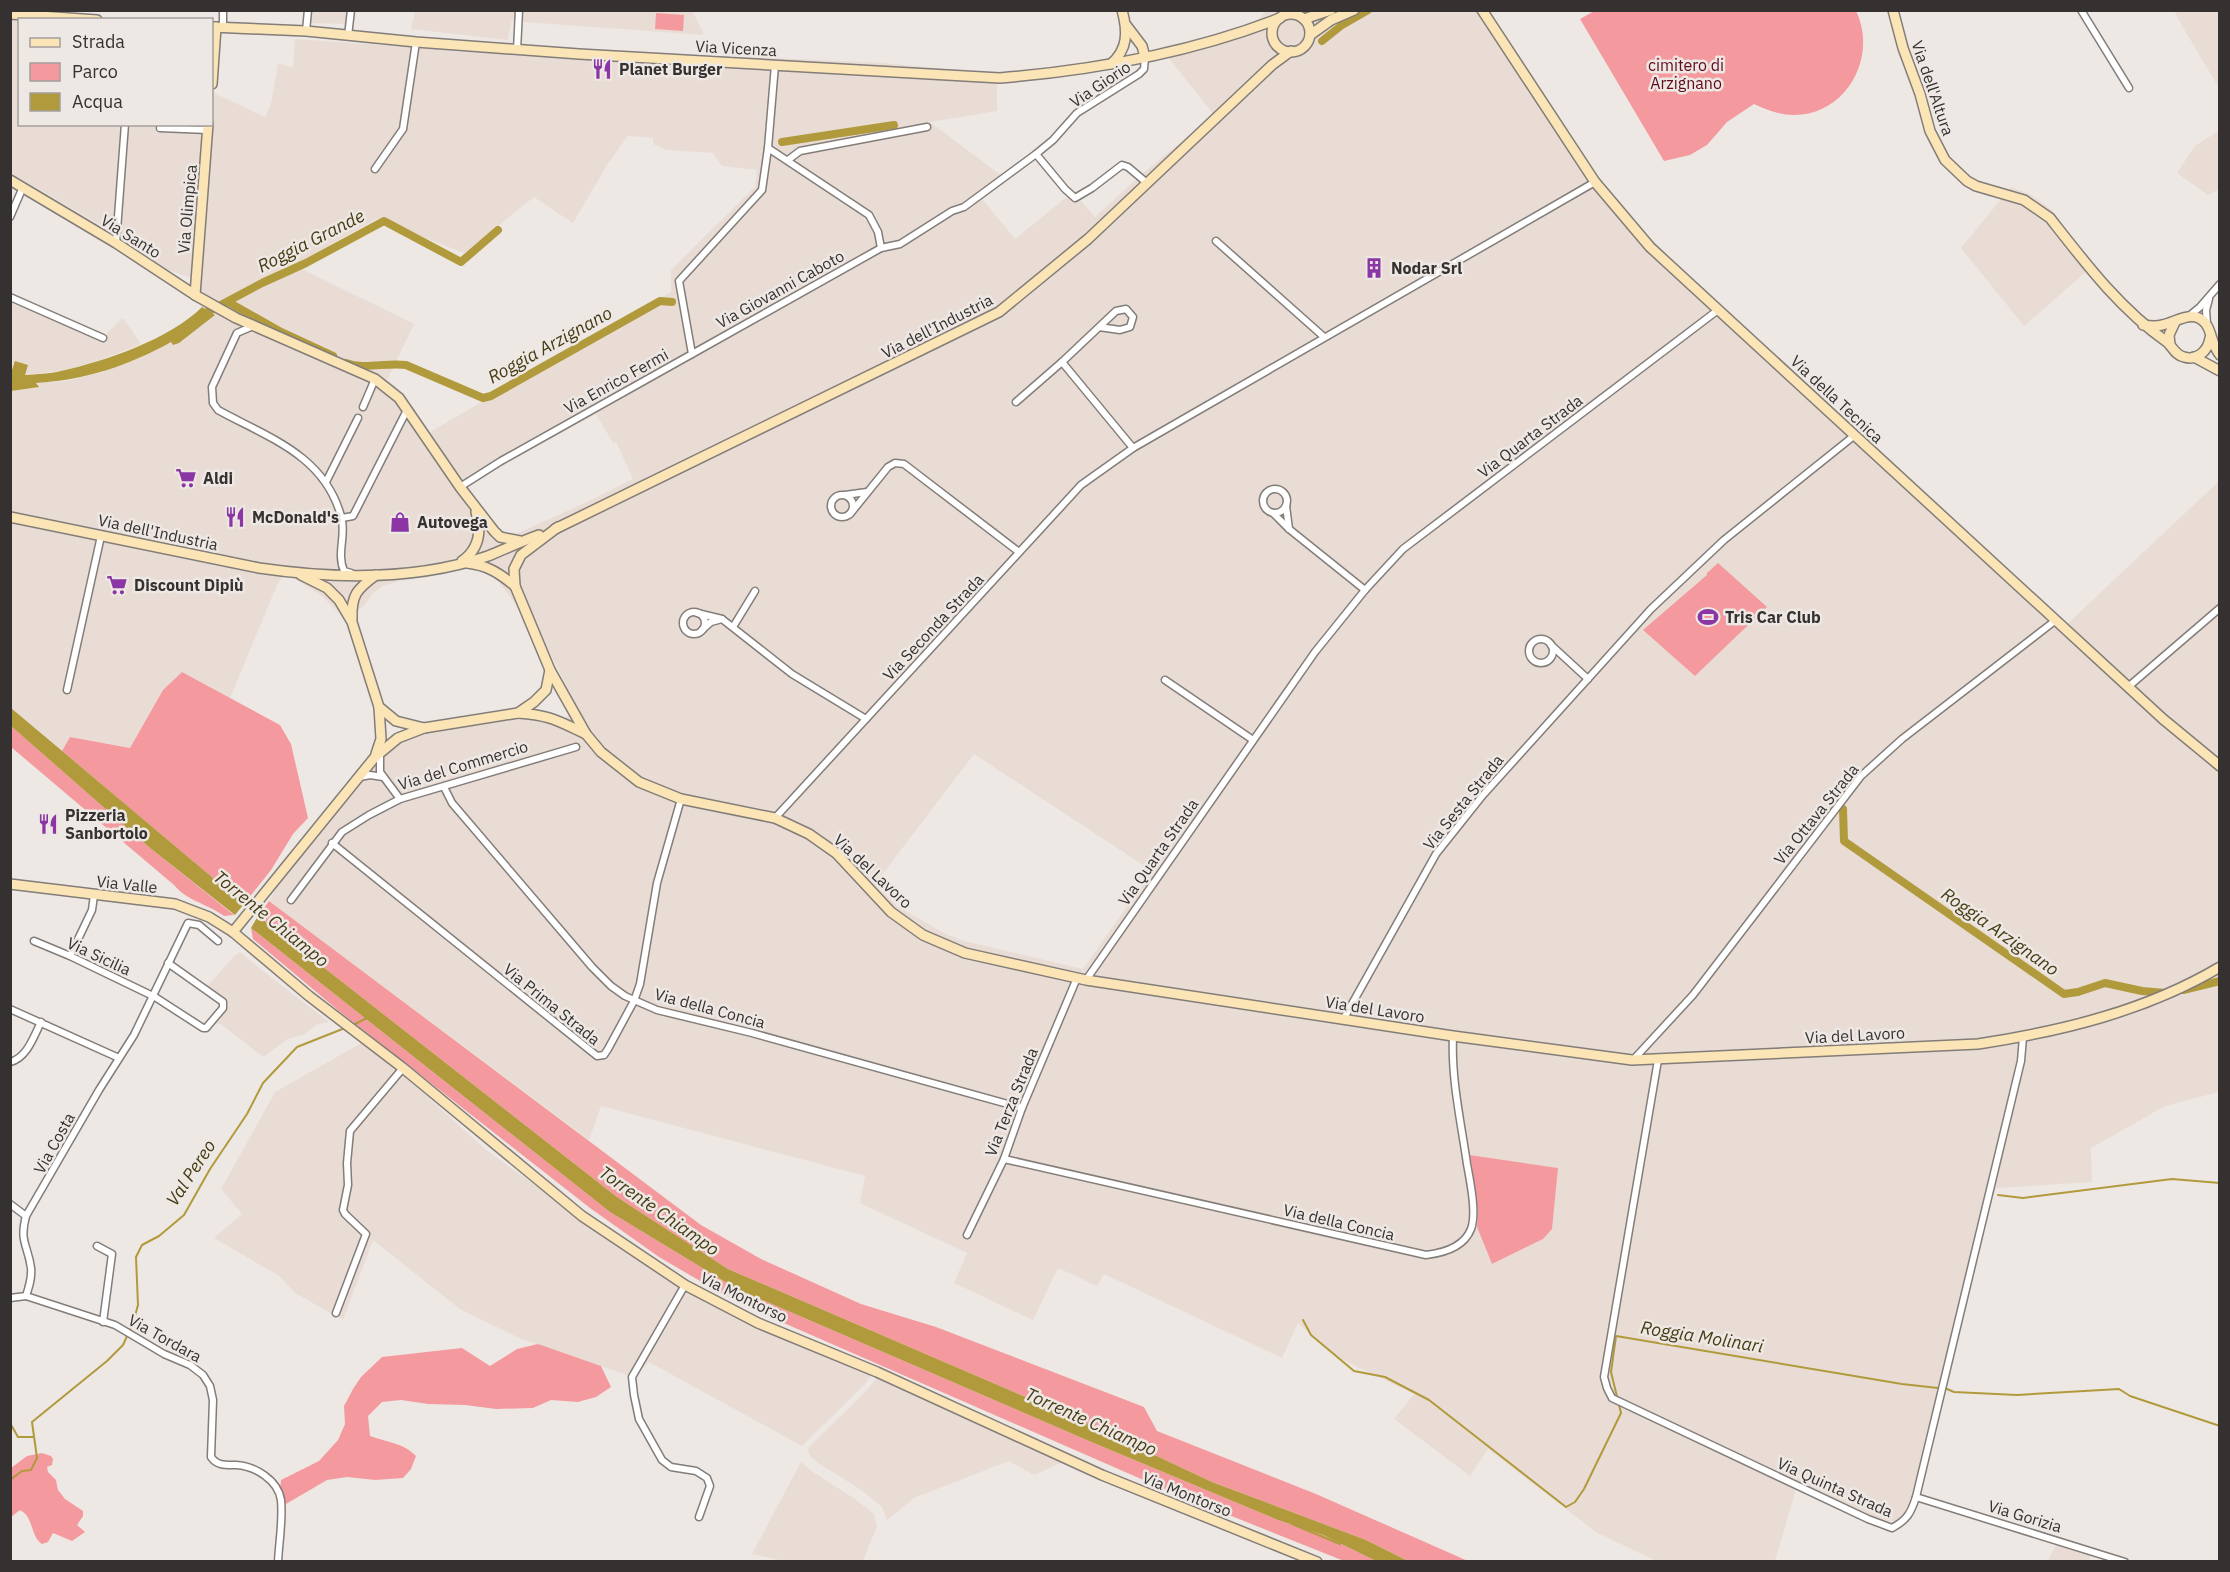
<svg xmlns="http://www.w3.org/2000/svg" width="2230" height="1572" viewBox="0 0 2230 1572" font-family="'IBM Plex Sans',sans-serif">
<rect width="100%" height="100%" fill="#eee8e4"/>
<g fill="#e9dcd4" fill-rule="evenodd">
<polygon points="692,10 704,35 511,21 508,40 411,29 415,11"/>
<polygon points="309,11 354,11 353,24 310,23"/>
<path d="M1265,11H1492L1493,19L1537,87L1593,172L1625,212L1678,266L1767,347L2064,627L2219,481V1092L2165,1106L2091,1148L2092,1182L1996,1188L1964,1282L1915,1487L1905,1514L1896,1521H1883L1798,1482L1775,1561H1656L1596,1532L1488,1449L1470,1476L1394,1419L1414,1394L1339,1358L1298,1323L1282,1358L1104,1274L1097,1286L1058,1268L1033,1320L954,1283L967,1253L860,1203L865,1176L601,1106L589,1140L269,901L303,842L394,742L427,731L531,718L555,721L579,712L542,637L493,575L458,562L383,586L373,593L363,607L342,616L322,596L285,573L277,585L230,698L182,672L163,690L130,748L70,737L62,751L11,708L10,391L38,387L35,383L66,381L103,372L137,359L171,342L173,345L179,343L214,315L202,307L191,278L166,269L114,233L11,173V18L23,19L20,20V124H212V92L265,117L271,104L278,63L293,68L295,39L411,47L459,52L750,57L884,63L997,74V111L930,122L1002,176L979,195L1015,239L1073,192L1095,217L1142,174L1214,115L1160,47L1254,26ZM628,136L653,138V144L666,150L713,153L722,166L757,170L755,187L671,270V267V292L430,432L414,408L395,385L387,380L414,324L294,265L376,219L464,253L534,197L573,223L607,165ZM596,414L613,443L616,442L618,446L633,479L585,503L518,533L505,532L490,520L480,510L466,486ZM974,754L1152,871L1083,969L964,941L944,933L897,906L875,884ZM1470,1155L1558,1168L1543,1239L1492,1264L1477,1227L1478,1210Z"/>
<polygon points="2174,11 2219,11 2219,88 2184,29"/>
<polygon points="2219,131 2219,190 2208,195 2177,173 2195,146"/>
<polygon points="2011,187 2031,195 2052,210 2094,265 2024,326 1961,248"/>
<polygon points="11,303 104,339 107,337 107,333 123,318 141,344 100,360 62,371 24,375 15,361 11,373"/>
<polygon points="240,952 263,971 329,1022 316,1025 305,1034 288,1039 263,1057 221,1024 216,1024 230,1004 208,986 234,956"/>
<polygon points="365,1041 485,1149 649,1268 675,1283 872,1374 866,1383 802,1446 649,1362 633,1377 519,1338 460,1309 373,1240 343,1320 295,1293 279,1276 214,1238 242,1214 221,1189 275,1092"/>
<polygon points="877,1377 1065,1461 1034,1475 1009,1461 914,1498 887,1520 882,1507 861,1490 818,1463 811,1457 808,1451 809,1447 868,1389"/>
<polygon points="801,1462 813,1472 855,1499 874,1514 877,1526 863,1561 784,1561 752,1554"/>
<polygon points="2058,1542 2094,1552 2088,1561 2047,1562"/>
</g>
<g fill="#f49a9e">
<path d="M1596,10L1856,11C1878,56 1847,115 1794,115C1779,115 1767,110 1754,104L1727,122L1707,145L1690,155L1664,161L1580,19Z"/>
<polygon points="656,13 684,15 683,31 655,29"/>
<polygon points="1718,563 1767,607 1695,676 1643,630 1707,575 1707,573"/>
<polygon points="182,672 280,725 291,744 308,818 293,834 271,870 244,904 62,751 70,737 130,748 163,690"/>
<path d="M11,726L150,848L234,915L224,916C208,904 187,901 174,885L11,747Z"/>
<polygon points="269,901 701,1225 761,1259 861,1304 936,1327 1144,1407 1157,1431 1316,1494 1468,1561 1408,1561 1366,1540 1212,1482 1093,1426 728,1269 617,1197 258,916"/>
<polygon points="251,928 610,1212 737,1289 1096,1444 1278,1520 1323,1535 1376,1561 1344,1561 1164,1489 761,1313 712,1288 659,1257 590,1208 339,1011 253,939"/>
<polygon points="1470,1155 1558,1168 1552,1229 1543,1239 1492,1264 1477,1227 1478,1210"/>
<path d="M538,1344L601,1366L611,1387L596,1397L578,1402L551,1400L533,1408L496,1409L465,1405L428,1404L401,1400L382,1402L368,1416L370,1436C386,1442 404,1443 416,1456L411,1469L403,1478L375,1480L347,1477L327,1480L286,1504L280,1491L281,1480L319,1461L338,1440L345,1424L344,1406L353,1389L361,1377L382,1357L462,1348L490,1366L517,1349Z"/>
<path d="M42,1453L51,1456L53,1459L52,1465L47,1467L48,1472L56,1480L58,1490L65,1499L83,1511V1516L77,1525L85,1532L72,1541L53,1533L48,1542L42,1544C30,1536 34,1517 20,1510L11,1517V1468L27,1456Z"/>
</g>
<g fill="#b19a3c">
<path d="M202,307L215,315L179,343L173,345L171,342C128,366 85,380 36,383L39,387L11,391V373L15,361L28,365L25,375C37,374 50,374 61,371C106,361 170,339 202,307Z"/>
<polygon points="11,708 244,904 235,915 150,848 11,726"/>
<polygon points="258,916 617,1197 728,1269 1093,1426 1212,1482 1366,1540 1408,1561 1376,1561 1323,1535 1278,1520 1096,1444 737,1289 610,1212 251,928"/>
</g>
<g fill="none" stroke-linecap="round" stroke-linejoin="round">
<g stroke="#b19a3c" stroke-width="2">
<polyline points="353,1025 367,1018"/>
<polyline points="1998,1195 2023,1198 2172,1179 2220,1183"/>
<polyline points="1303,1320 1311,1335 1354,1371 1385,1377 1429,1400 1566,1507 1575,1502 1584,1489 1621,1413 1611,1372 1616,1336 1902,1384 1947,1389 1954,1392 2017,1395 2119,1389 2130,1396 2220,1426"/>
<polyline points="10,1423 18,1437 33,1437"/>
<polyline points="10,1480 22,1471 31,1470 37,1458 32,1422 107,1361 123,1345 133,1323 138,1305 136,1257 142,1245 159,1236 184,1215 210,1169 247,1114 263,1083 297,1047 345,1028"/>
<polyline points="1292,1524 1340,1544"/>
</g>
<g stroke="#b19a3c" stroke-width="8">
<polyline points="1322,41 1342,25 1368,10"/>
<polyline points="782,142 894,125"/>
<polyline points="228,302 281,332 333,356"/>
<polyline points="200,316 262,283 306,263 384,221 461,262 498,230"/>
<path d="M346,363C365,370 386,362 406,365L483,398L491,396L660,301L672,302"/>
<polyline points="1843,809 1844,841 2064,994 2078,992 2105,983 2142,991 2165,993"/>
<polyline points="2183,990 2220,981"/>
</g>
<g stroke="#827d79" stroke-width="9">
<g id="street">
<polyline points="2081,10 2129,88"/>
<polyline points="223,28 223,10"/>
<polyline points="306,31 308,10"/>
<polyline points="348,36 351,10"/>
<polyline points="517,50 519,10"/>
<polyline points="160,128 208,130"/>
<polyline points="768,148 869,215 878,232 881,248"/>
<polyline points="1036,154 1065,189 1075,198 1092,188 1122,165 1128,167 1147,183"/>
<polyline points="788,160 800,151 927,127"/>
<polyline points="375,169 403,129 416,42"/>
<polyline points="10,217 23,187"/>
<polyline points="1216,241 1324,337"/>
<polyline points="116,243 125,124"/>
<polyline points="10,297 103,338"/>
<polyline points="2189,316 2200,307 2220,284"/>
<polyline points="2207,324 2206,310 2209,299"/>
<path d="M253,326L237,333L212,387L213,403L218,410C269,438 324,455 341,516C347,534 336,553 344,571L351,573"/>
<polyline points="1099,327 1120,330 1130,327 1133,317 1126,309 1116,311 1062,362 1133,448"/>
<polyline points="692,354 881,248 900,244 952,211 964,207 1036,154 1053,140 1077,113 1139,74 1144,69 1145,57"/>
<polyline points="1016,402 1062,362"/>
<polyline points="363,407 375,379"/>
<polyline points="326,482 358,418"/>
<polyline points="460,487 501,461 692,354 679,281 762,190 768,148 775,65"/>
<circle cx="1275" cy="501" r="12"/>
<polyline points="845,495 867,492"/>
<circle cx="842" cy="506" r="11"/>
<polyline points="1286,506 1289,529"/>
<polyline points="1273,513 1289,529 1365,590"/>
<polyline points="850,514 888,467 895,463 904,464 1019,552"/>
<polyline points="342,518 353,516 407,410"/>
<circle cx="694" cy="623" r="11"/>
<polyline points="697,613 722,619 792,674 866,719"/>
<polyline points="733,627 755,591"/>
<polyline points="702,630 711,622 722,619"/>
<circle cx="1541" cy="651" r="12"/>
<polyline points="1551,645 1588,679"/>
<polyline points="1165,680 1253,740"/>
<polyline points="2128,687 2220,608"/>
<polyline points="67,690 101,536"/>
<polyline points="380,752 380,772 400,799"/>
<polyline points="360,777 370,775 383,777"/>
<polyline points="444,787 452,803 592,967 611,986 625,996 657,1010 752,1033 1022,1108"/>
<polyline points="775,818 1081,485 1133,448 1595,182"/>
<polyline points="332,843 597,1056 604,1055 608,1049 634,1001 640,984 657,883 681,799"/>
<polyline points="291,900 342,832 369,815 400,799 576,747"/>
<polyline points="34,941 70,956 155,997 203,1028 206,1028 223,1008 223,1002 168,963"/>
<polyline points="70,956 92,910 94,895"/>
<polyline points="1086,980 1315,652 1365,590 1403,549 1718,310"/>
<polyline points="10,1009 119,1058"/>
<polyline points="1343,1020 1436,854 1483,795 1651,609 1724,540 1855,435"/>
<polyline points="1633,1060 1693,995 1861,776 1902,739 2056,620"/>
<path d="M1658,1060L1604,1377L1607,1388L1612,1398L1868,1519L1892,1528C1907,1520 1911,1513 1916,1497L2021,1061L2023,1037"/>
<path d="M10,1062C27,1058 34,1036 41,1022"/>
<path d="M1004,1159L1426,1255C1443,1253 1464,1247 1471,1229C1477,1213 1470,1181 1467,1164C1461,1122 1451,1079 1453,1036"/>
<polyline points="10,1204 26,1216"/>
<polyline points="967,1235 1004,1159 1022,1108 1077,978"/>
<polyline points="97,1246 112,1254 103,1322"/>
<polyline points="685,1285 632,1377 634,1395 639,1419 662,1460 671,1467 696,1471 707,1478 710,1486 699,1517"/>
<path d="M26,1296L115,1325L164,1354L190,1365L203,1375L210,1386L213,1400L211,1457C217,1466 226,1465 236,1465C255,1466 278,1480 281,1500C283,1520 279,1542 278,1562"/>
<path d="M10,1298L26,1296C29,1287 32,1278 31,1268C28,1245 19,1242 26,1216L99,1090L134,1035L188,923L199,925L218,941"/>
<polyline points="336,1313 366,1234 345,1214 343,1210 348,1185 347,1163 350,1131 403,1068"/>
<polyline points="1916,1497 2125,1562"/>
</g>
</g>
<g stroke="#827d79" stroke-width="12">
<g id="secondary">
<polyline points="1482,10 1595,182 1650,247 2163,719 2220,766"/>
<path d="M1893,10L1903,48L1920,94L1930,131L1945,160L1967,181L1976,186L2024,200L2050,218C2086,264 2120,309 2167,342C2173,347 2175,355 2184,357C2197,361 2208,351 2210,338"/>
<polyline points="10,14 97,20"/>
<circle cx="1291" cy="33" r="19"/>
<polyline points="1304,19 1331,10"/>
<polyline points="1126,25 1142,46 1145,57"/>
<path d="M212,27L306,31L416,42L579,54L1000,78C1095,70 1191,53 1280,18"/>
<polyline points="1310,35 1331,20 1354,10"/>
<path d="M1111,64C1128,49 1128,32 1122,10"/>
<polyline points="212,84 216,27"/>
<polyline points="10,180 116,243 195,295 236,318 375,379 399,398 460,487 494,531 500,537 520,541"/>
<polyline points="195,295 208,124"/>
<path d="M2143,325C2150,326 2156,327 2162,325C2177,322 2194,308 2206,324C2212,332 2211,344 2220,355"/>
<polyline points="2170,345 2169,335 2175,322"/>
<polyline points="2194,357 2220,371"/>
<path d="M10,517L259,568C334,579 415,581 488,556C505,549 522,541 539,535"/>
<path d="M558,527L521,555L514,569L515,586L550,670L586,734L601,752L639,782L681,799L775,818L809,834L836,853L891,912L923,935L965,953L1086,980L1453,1036L1632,1060L1978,1044C2062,1031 2146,1011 2220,967"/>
<polyline points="555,529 999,312 1088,239 1272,65 1291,51"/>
<path d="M462,561C479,549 482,532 476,512"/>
<path d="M467,563C487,565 499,573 515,586"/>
<polyline points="301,575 327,588 339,600 352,622 379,707 396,721 424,728 518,713 534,702 546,690 550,670"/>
<path d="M352,619C351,595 357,589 376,575"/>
<path d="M518,713C550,715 558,721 586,734"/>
<polyline points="376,754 381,739 379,707"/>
<polyline points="10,884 175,904 209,917 233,932 309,996 403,1068 582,1216 685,1285 758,1323 877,1372 1102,1475 1317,1562"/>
<polyline points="233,932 375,757 398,738 424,728"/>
</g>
</g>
<use href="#street" stroke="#fff" stroke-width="6"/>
<use href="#secondary" stroke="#fbe4b6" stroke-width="9"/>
</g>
<defs>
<g id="restaurant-bare" transform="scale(1.62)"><path d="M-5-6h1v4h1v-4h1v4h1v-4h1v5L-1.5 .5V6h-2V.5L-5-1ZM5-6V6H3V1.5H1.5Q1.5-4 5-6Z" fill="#8b36a4" stroke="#eee8e4" stroke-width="2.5" paint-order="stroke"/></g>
<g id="building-bare" transform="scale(1.62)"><path d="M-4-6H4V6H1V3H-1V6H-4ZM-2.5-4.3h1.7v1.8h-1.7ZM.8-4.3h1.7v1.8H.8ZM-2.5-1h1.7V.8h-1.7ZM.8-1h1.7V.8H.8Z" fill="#8b36a4" stroke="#eee8e4" stroke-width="2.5" paint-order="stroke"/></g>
<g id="supermarket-bare" transform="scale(1.62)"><path d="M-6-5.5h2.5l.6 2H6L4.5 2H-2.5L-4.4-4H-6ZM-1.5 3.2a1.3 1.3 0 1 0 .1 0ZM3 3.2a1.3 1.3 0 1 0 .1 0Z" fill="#8b36a4" stroke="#eee8e4" stroke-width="2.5" paint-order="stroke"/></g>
<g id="shop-bare" transform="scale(1.62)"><path d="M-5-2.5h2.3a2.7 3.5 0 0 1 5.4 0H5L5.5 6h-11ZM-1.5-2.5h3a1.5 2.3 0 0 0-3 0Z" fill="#8b36a4" stroke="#eee8e4" stroke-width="2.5" paint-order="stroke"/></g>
<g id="stadium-bare" transform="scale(1.62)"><path d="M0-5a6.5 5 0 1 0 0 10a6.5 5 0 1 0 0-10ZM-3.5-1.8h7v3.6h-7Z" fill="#8b36a4" stroke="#eee8e4" stroke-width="2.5" paint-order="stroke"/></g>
</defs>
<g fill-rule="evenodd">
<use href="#restaurant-bare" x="602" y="69"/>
<use href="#building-bare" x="1374" y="268"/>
<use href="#supermarket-bare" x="186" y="478"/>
<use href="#restaurant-bare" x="235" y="517"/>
<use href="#shop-bare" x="400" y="522"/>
<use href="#supermarket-bare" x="117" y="585"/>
<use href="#stadium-bare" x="1708" y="617"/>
<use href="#restaurant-bare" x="48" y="824"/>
</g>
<g text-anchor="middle" stroke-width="5" stroke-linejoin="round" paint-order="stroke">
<g font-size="16" fill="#343130" stroke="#eee8e4">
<text transform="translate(736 48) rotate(3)" y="6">Via Vicenza</text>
<text transform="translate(1100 84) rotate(-34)" y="6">Via Giorio</text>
<text transform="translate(1933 88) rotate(71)" y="6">Via dell'Altura</text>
<text transform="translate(187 209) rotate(-85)" y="6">Via Olimpica</text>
<text transform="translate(131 236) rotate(32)" y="6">Via Santo</text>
<text transform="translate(780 289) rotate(-29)" y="6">Via Giovanni Caboto</text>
<text transform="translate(937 326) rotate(-27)" y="6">Via dell'Industria</text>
<text transform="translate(616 381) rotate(-29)" y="6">Via Enrico Fermi</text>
<text transform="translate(1837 399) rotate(43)" y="6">Via della Tecnica</text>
<text transform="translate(1530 436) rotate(-37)" y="6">Via Quarta Strada</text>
<text transform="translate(158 532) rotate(12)" y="6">Via dell'Industria</text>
<text transform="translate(933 627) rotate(-47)" y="6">Via Seconda Strada</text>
<text transform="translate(463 765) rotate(-17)" y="6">Via del Commercio</text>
<text transform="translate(1463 802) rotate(-51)" y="6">Via Sesta Strada</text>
<text transform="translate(1816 814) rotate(-51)" y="6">Via Ottava Strada</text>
<text transform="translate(1158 852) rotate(-55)" y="6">Via Quarta Strada</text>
<text transform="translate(873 871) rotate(43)" y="6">Via del Lavoro</text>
<text transform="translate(127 884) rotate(6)" y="6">Via Valle</text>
<text transform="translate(99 956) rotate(25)" y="6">Via Sicilia</text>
<text transform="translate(552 1004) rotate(39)" y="6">Via Prima Strada</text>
<text transform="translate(710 1008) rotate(15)" y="6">Via della Concia</text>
<text transform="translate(1375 1009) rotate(9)" y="6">Via del Lavoro</text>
<text transform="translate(1855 1035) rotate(-3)" y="6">Via del Lavoro</text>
<text transform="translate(1011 1102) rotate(-68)" y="6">Via Terza Strada</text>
<text transform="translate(54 1143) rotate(-61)" y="6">Via Costa</text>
<text transform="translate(1339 1222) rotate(13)" y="6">Via della Concia</text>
<text transform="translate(744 1297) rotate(26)" y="6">Via Montorso</text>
<text transform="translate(165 1338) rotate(29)" y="6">Via Tordara</text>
<text transform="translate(1835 1487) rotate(24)" y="6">Via Quinta Strada</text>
<text transform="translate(1187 1494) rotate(22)" y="6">Via Montorso</text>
<text transform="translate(2025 1516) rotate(17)" y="6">Via Gorizia</text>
</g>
<g font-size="16" fill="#5f091c" stroke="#eee8e4">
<text x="1686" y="71">cimitero di<tspan x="1686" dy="18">Arzignano</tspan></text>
</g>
<g font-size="16" font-weight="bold" fill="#343130" stroke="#eee8e4" text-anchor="start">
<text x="619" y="75">Planet Burger</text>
<text x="1391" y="274">Nodar Srl</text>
<text x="203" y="484">Aldi</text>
<text x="252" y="523">McDonald's</text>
<text x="417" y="528">Autovega</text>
<text x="134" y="591">Discount Dipiù</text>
<text x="1725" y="623">Tris Car Club</text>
<text x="65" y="821">Pizzeria<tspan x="65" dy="18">Sanbortolo</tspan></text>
</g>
<g font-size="18" font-style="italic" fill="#463c14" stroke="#eee8e4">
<text transform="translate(311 241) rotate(-27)" y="6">Roggia Grande</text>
<text transform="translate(550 345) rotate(-29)" y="6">Roggia Arzignano</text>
<text transform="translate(271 919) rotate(39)" y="6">Torrente Chiampo</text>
<text transform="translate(2000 932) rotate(35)" y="6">Roggia Arzignano</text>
<text transform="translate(191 1173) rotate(-57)" y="6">Val Pereo</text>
<text transform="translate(659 1211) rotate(35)" y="6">Torrente Chiampo</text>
<text transform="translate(1702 1337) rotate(9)" y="6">Roggia Molinari</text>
<text transform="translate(1091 1422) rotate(24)" y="6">Torrente Chiampo</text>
</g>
</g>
<rect width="2230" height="1572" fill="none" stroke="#343130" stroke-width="24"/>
<rect x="18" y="18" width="195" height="108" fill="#eee8e4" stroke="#a49f9c" stroke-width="1.5"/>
<rect x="30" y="38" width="30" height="9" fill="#fbe4b6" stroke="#a49f9c" stroke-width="1.5"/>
<text x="72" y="48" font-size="18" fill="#343130">Strada</text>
<rect x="30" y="63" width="30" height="18" fill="#f49a9e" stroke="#a49f9c" stroke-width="1.5"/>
<text x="72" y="78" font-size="18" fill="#343130">Parco</text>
<rect x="30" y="93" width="30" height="18" fill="#b19a3c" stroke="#a49f9c" stroke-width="1.5"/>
<text x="72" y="108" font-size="18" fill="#343130">Acqua</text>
</svg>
